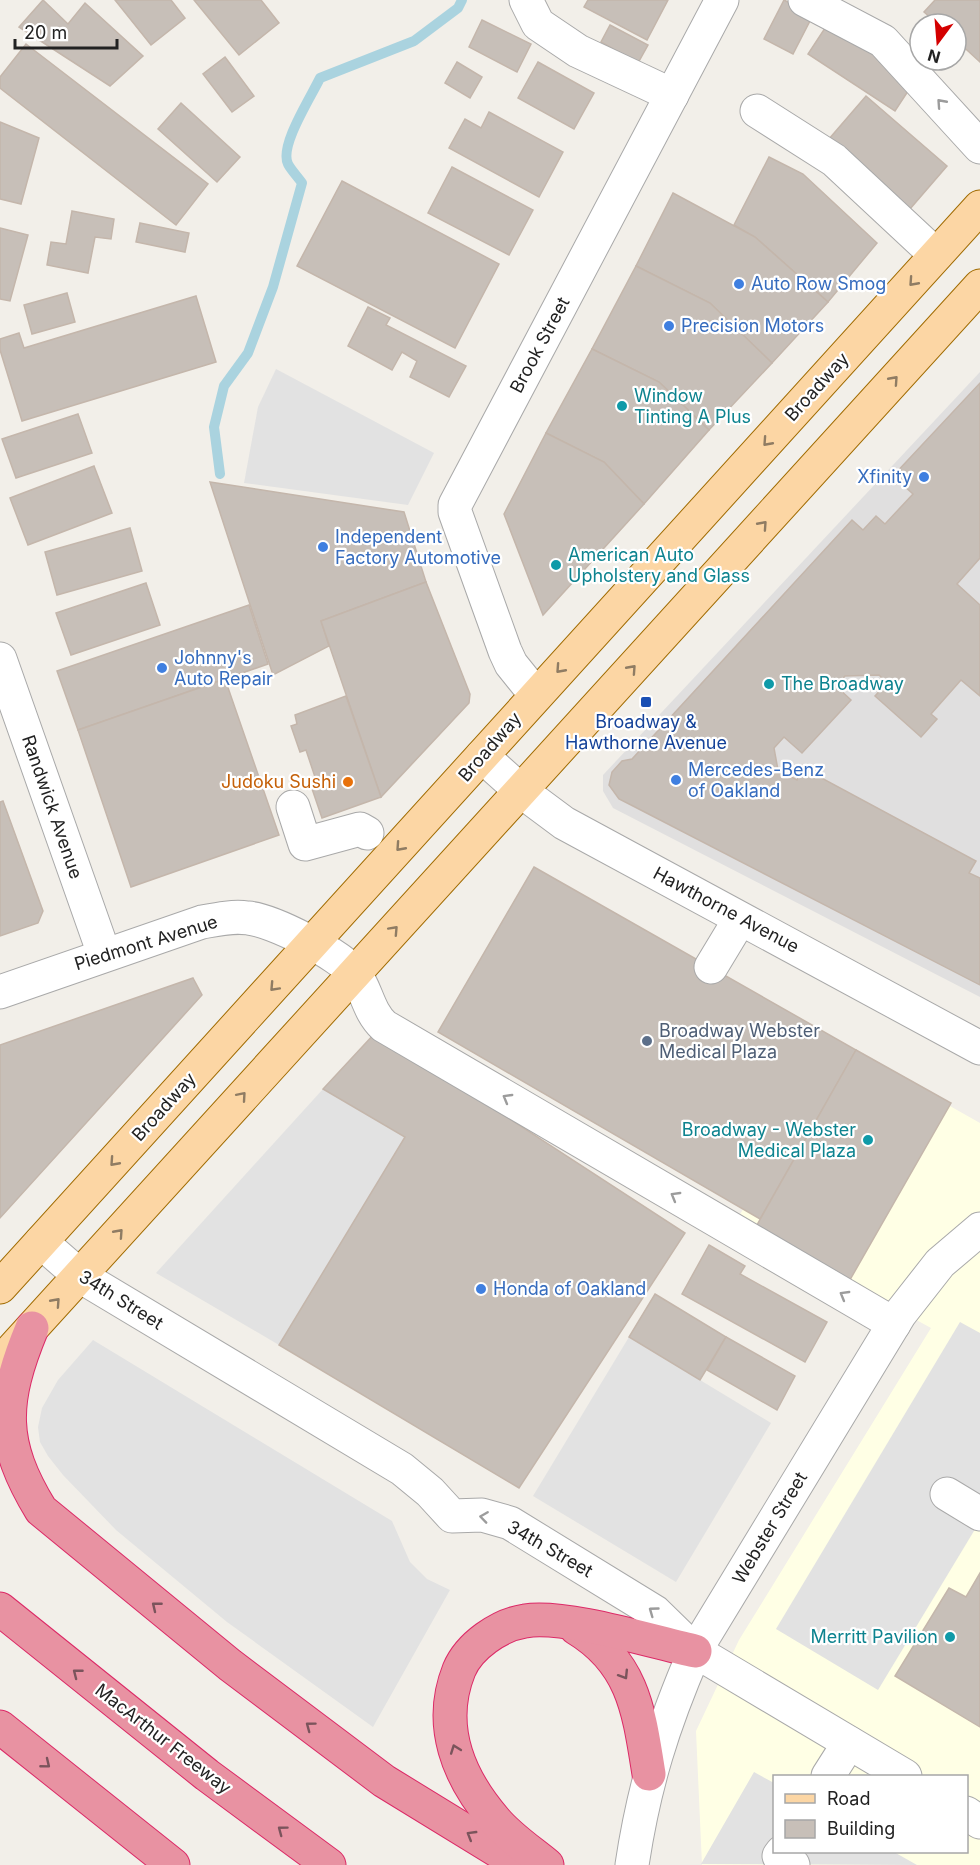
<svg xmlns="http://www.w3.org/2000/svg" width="980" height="1865" viewBox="0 0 980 1865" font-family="Inter,sans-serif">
<rect width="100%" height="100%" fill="#f2efe9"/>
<polygon fill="#e0dfdf" points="980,372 980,997 613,808 603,791 603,775"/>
<path fill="#ffffe5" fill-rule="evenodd" d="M842,1045L980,1123V1865H702L696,1731L739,1640L931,1328L736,1221ZM774,1776H966V1852H774Z"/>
<g fill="#e2e2e2">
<polygon points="276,369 434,453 408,505 244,483 258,407"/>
<polygon points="323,1089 405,1137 279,1345 156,1273"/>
<polygon points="960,1322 980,1333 980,1521 878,1690 776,1629"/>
<polygon points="629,1337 771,1423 676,1582 533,1496"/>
<polygon points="93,1340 392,1521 410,1562 427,1579 450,1590 373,1727 227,1622 116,1530 63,1475 48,1456 40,1442 38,1427 42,1408 58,1380"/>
<polygon points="754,1772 774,1783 774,1852 894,1852 917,1865 701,1864"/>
</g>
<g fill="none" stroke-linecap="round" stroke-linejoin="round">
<path stroke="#aad3df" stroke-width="10" d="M220,474L214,427L224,386L248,353L273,287L302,183C298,177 291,170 288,164C279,146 311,97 320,78L414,41L458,8L462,0"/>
</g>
<g fill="#c7bfb8" stroke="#c4b6ab" stroke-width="1.5">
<polygon points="43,0 68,24 85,3 143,56 110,86 19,27"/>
<polygon points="115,0 171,0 185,18 151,45"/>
<polygon points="194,0 261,0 279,23 239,55"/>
<polygon points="588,0 668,0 647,40 584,7"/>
<polygon points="784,0 813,15 793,54 764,39"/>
<polygon points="935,0 980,0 980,62 956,40 956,24 938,24 924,12"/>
<polygon points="482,20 531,44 517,72 469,47"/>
<polygon points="829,22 916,79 895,111 808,54"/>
<polygon points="610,25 648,45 638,63 601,42"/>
<polygon points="26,44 208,184 176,225 0,88 0,77"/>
<polygon points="225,57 254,96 232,112 203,74"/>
<polygon points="457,62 482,77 470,98 445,83"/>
<polygon points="538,62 594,93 574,129 518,98"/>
<polygon points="866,96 947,166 910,209 829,139"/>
<polygon points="181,103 240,157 217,182 158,129"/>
<polygon points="489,112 563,152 539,197 449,148 465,119 481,128"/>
<polygon points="0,122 39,138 21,204 0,199"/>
<polygon points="769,157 803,174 877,243 828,302 755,237 734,225"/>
<polygon points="452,167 533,210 509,255 428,213"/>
<polygon points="342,181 499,264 455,348 297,266"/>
<polygon points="673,193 755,237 828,302 772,363 710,303 636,266"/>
<polygon points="72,211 114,219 111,239 95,237 88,273 47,265 51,242 66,244"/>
<polygon points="140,223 189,233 185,252 136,242"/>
<polygon points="0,228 28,235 10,301 0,299"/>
<polygon points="636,266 710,303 772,363 709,430 659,382 592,349"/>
<polygon points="67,293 75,322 32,334 24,305"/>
<polygon points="196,296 216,362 22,421 0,350 0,339 19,333 24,348"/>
<polygon points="368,307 390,318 386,325 466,366 449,397 410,377 417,361 402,352 392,370 348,346"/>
<polygon points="592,349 659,382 709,430 644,504 604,462 546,433"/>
<polygon points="980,383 980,558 957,584 980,605 980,696 961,680 931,714 937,719 921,737 875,696 887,683 879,675 845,676 836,686 851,700 802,753 784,737 774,748 778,770 797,780 803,768 976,861 969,873 980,878 980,985 633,806 619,799 609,785 612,772 622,761 632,759 852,520 863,530 876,516 885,524 913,494 893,476"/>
<polygon points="78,414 92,453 16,478 2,439"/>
<polygon points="546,433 604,462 644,504 543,615 504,514"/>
<polygon points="94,466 112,513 28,545 10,498"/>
<polygon points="210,482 404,512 426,582 321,621 329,646 273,675"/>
<polygon points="130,528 142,571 57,595 45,552"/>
<polygon points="426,582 470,694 469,703 381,797 321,621"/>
<polygon points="146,583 160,625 71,655 56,613"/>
<polygon points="249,605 268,664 78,730 57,671"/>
<polygon points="225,679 279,835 131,887 78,730"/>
<polygon points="346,696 381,797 322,818 309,780 315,777 306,750 300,752 291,726 297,724 295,715"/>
<polygon points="3,801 43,911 38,923 0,936 0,802"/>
<polygon points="534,867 856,1050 760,1219 438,1032"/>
<polygon points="193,978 202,995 0,1218 0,1045"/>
<polygon points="376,1032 685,1233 519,1488 279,1345 405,1137 323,1089"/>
<polygon points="856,1050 951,1103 847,1285 753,1232"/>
<polygon points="709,1245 745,1266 740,1274 827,1322 805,1362 682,1294"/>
<polygon points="655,1294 726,1337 700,1380 629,1337"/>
<polygon points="726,1337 795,1376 777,1410 707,1370"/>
<polygon points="980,1573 980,1727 895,1676 949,1588 966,1597"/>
</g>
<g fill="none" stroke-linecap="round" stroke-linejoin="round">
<g stroke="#a9a9a9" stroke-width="35">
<g id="minor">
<polyline points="526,0 538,24 578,51 672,95"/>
<polyline points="805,0 883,41 980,147"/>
<polyline points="757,111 834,160 936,255"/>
<polyline points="0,659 104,954"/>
<polyline points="536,695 511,664 505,651 455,512 455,505 722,0"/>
<polyline points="482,756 521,791 564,823 980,1048"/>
<polyline points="293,807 305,844 360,829 367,833"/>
<polyline points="711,967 740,919"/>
<path d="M0,992L202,922C218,919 233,916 248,918C272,920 341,955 355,974C367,991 368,1011 384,1026L894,1324"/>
<polyline points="41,1242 80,1276 402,1469 430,1492 452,1516 482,1515 510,1523 655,1612 695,1651 905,1776"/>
<polyline points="947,1494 980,1514"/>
<polyline points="828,1776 849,1743"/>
<polyline points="966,1813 980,1822"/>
<polyline points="782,1852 779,1856 793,1865"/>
<path d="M632,1865C644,1785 663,1725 695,1651L900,1314L940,1263L980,1229"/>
</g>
</g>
<g stroke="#a06b00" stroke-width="35">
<g id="major">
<polyline points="0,1287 980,207"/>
<polyline points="0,1363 980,286"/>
</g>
</g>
<g stroke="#dc2a67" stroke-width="35">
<g id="highway">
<path d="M32,1328C1,1403 0,1443 41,1510L230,1665L384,1781L521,1865"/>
<polyline points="0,1609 207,1775 329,1865"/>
<path d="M576,1628C634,1663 639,1712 649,1774"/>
<polyline points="0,1727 173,1865"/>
<path d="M547,1865C530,1851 509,1837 495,1820C458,1777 437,1725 459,1670C469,1646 499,1625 525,1621C564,1614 654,1642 695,1651"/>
</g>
</g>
<use href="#minor" stroke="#fff" stroke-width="33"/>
<use href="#major" stroke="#fcd6a4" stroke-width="33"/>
<use href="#highway" stroke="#e892a2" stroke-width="33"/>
</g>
<defs><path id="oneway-chevron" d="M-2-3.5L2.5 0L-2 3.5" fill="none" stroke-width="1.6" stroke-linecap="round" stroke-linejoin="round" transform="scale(1.5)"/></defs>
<g stroke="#9c9c9c">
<use href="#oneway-chevron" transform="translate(941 103) rotate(-132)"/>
<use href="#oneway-chevron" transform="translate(507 1098) rotate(-150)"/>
<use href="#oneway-chevron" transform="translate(675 1196) rotate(-150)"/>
<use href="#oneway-chevron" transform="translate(844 1295) rotate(-150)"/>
<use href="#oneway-chevron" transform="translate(484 1517) rotate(-172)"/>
<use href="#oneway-chevron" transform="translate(653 1611) rotate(-144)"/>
</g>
<g stroke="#8f7c63">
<use href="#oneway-chevron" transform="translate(913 282) rotate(132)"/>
<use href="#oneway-chevron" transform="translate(894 380) rotate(-48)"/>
<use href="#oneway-chevron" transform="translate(767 442) rotate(132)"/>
<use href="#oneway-chevron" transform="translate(763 525) rotate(-48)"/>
<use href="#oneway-chevron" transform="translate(560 669) rotate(132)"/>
<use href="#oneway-chevron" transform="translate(632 669) rotate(-48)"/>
<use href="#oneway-chevron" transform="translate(400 847) rotate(132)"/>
<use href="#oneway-chevron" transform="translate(394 930) rotate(-47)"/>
<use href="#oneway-chevron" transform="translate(274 987) rotate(133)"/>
<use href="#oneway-chevron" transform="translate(242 1096) rotate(-49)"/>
<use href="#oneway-chevron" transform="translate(114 1162) rotate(132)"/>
<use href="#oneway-chevron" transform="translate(119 1233) rotate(-48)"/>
<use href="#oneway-chevron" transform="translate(56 1302) rotate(-48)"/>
</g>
<g stroke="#7b545c">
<use href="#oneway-chevron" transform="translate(156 1606) rotate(-141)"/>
<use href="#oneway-chevron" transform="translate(77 1673) rotate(-142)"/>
<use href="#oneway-chevron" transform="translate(624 1675) rotate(58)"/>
<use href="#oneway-chevron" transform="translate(310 1726) rotate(-143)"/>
<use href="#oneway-chevron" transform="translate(455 1749) rotate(-110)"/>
<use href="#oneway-chevron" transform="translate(46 1764) rotate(39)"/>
<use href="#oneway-chevron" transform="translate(282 1830) rotate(-143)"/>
<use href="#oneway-chevron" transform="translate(471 1835) rotate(-149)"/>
</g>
<g fill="#3f7fe0" stroke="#fff" stroke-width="2">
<circle cx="739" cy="284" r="6"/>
<circle cx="669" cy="326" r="6"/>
<circle cx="924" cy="477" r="6"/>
<circle cx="323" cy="547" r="6"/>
<circle cx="162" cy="668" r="6"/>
<circle cx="676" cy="780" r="6"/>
<circle cx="481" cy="1289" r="6"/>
</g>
<g fill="#0f9aa8" stroke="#fff" stroke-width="2">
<circle cx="622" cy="406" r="6"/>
<circle cx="556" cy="565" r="6"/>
<circle cx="769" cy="684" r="6"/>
<circle cx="868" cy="1140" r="6"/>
<circle cx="950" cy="1637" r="6"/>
</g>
<rect fill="#1a4fb4" stroke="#fff" stroke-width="2" x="640" y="696" width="12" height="12" rx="3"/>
<circle fill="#e8710a" stroke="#fff" stroke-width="2" cx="348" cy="782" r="6"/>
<circle fill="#5c6f8a" stroke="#fff" stroke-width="2" cx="647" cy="1041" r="6"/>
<g text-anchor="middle" stroke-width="4.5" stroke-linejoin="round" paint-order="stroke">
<g font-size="18" fill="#366cbe" stroke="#fff" text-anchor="start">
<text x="751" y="290">Auto Row Smog</text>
<text x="681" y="332">Precision Motors</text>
<text x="912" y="483" text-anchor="end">Xfinity</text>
<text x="335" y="543">Independent<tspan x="335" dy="21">Factory Automotive</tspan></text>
<text x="174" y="664">Johnny's<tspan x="174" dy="21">Auto Repair</tspan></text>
<text x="688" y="776">Mercedes-Benz<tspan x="688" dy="21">of Oakland</tspan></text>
<text x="493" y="1295">Honda of Oakland</text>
</g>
<g font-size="18" fill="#222" stroke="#fff">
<text transform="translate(540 345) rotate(-62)" y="6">Brook Street</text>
<text transform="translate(817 387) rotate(-48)" y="6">Broadway</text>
<text transform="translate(490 747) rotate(-49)" y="6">Broadway</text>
<text transform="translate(52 807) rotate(71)" y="6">Randwick Avenue</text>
<text transform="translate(726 910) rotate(28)" y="6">Hawthorne Avenue</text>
<text transform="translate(146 943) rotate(-17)" y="6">Piedmont Avenue</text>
<text transform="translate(164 1107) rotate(-48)" y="6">Broadway</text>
<text transform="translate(121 1300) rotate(32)" y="6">34th Street</text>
<text transform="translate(770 1528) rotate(-59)" y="6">Webster Street</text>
<text transform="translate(550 1549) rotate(30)" y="6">34th Street</text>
<text transform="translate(163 1739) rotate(38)" y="6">MacArthur Freeway</text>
</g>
<g font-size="18" fill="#0d838f" stroke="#fff" text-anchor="start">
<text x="634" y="402">Window<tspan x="634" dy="21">Tinting A Plus</tspan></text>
<text x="568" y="561">American Auto<tspan x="568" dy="21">Upholstery and Glass</tspan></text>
<text x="781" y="690">The Broadway</text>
<text x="856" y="1136" text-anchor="end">Broadway - Webster<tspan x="856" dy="21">Medical Plaza</tspan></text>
<text x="938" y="1643" text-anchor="end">Merritt Pavilion</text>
</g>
<g font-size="18" fill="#164399" stroke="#fff">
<text x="646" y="728">Broadway &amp;<tspan x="646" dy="21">Hawthorne Avenue</tspan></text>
</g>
<g font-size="18" fill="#c56008" stroke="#fff" text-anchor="end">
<text x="336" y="788">Judoku Sushi</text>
</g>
<g font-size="18" fill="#4e5e75" stroke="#fff" text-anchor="start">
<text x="659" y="1037">Broadway Webster<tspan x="659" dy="21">Medical Plaza</tspan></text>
</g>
</g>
<rect x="773" y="1775" width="195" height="78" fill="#ffffff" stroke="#a7a7a7" stroke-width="1.5"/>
<rect x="785" y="1794" width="30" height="9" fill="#fcd6a4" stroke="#a7a7a7" stroke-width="1.5"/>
<text x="827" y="1805" font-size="18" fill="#222222">Road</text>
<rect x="785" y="1820" width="30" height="18" fill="#c7bfb8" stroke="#a7a7a7" stroke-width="1.5"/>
<text x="827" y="1835" font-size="18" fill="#222222">Building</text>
<g transform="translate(938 42) rotate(196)"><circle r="28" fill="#ffffff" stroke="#a7a7a7" stroke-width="1.5"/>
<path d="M0-4.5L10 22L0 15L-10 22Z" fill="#d40000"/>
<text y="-9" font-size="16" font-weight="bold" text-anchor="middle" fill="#222222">N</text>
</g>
<path d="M15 39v9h102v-9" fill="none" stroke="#222222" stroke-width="3"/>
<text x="24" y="39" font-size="18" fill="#222222" stroke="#ffffff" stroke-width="4.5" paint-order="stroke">20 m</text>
</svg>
